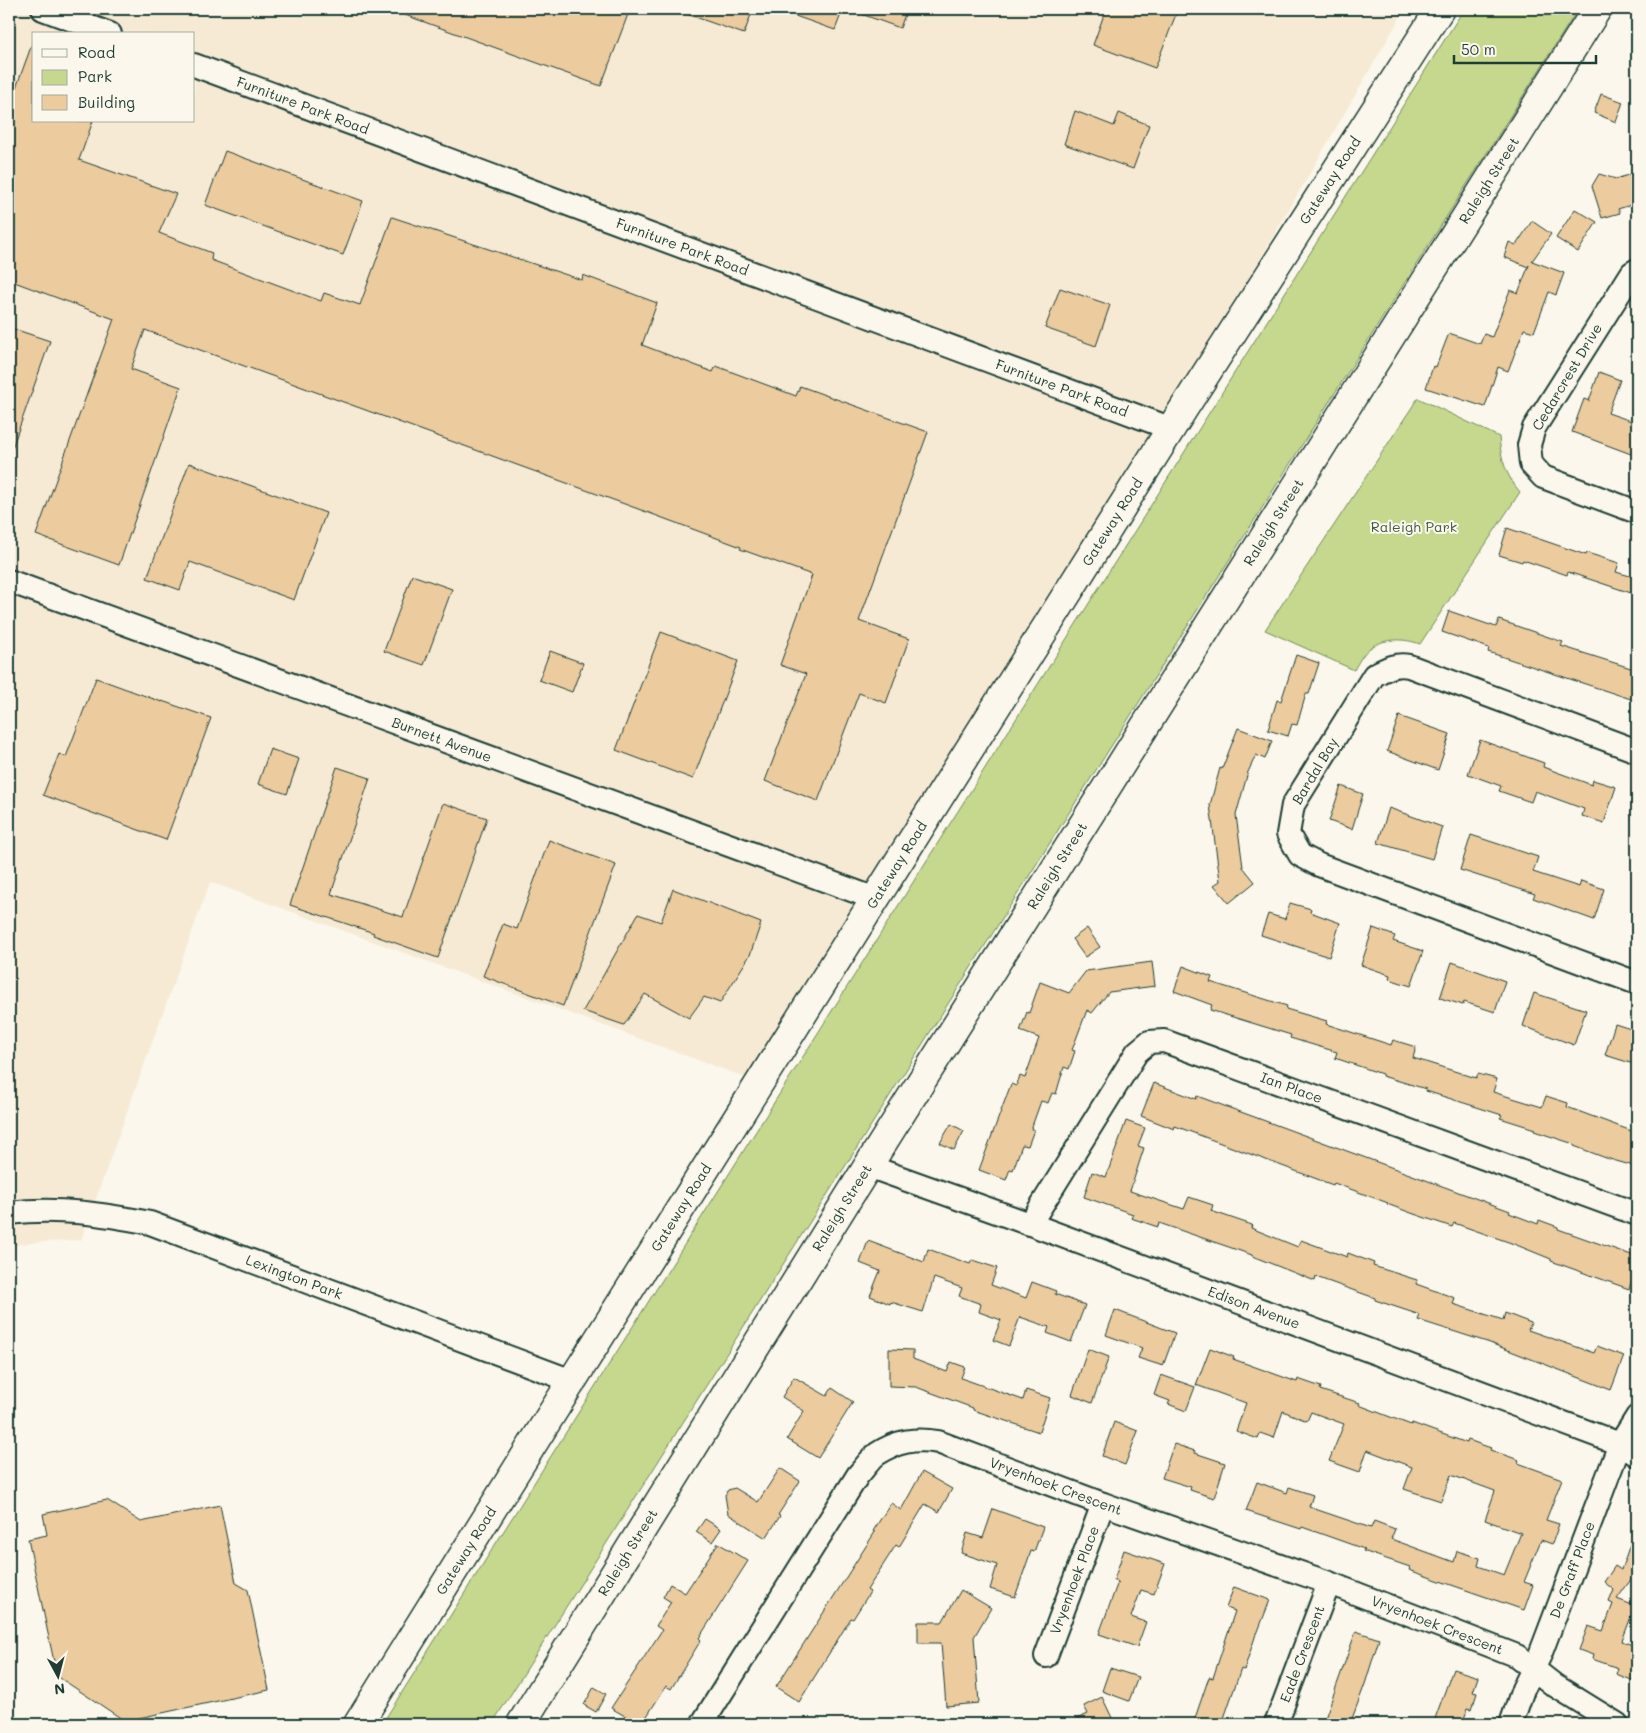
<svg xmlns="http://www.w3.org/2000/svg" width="1646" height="1733" viewBox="0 0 1646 1733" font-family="Mali,sans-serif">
<rect width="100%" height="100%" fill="#fbf7ec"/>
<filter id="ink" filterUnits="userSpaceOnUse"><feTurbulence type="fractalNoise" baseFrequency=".02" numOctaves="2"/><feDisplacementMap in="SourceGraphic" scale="10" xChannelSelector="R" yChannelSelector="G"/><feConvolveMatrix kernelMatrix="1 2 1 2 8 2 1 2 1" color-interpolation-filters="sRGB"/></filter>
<g filter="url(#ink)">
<path fill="#f6ead5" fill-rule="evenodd" d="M9,9H1405L1170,415L984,344L976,365L1157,433L750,1079L210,882L81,1240L28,1243L9,1246ZM34,34H194V121H34Z"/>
<g fill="#c5d88d" stroke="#728a60">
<polygon points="1464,9 1578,9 492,1724 382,1724"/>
<path d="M1418,398L1499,437C1501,459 1506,476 1520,492L1420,644C1404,638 1384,638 1370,648C1363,653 1358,663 1354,670L1265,630Z"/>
</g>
<g fill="#eccb9e" stroke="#1f3d34">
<polygon points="394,9 630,9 601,86 394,11"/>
<polygon points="679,9 753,9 744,34 678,11"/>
<polygon points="782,9 843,9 835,30 781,11"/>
<polygon points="853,9 907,9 900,28 853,11"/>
<polygon points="1106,9 1178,9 1155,68 1093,45"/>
<polygon points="32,44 34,44 34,121 93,121 79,160 176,194 159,233 212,253 211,260 321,301 324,293 360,305 392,217 582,280 583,275 657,303 642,345 713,372 716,366 796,396 800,386 928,432 859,621 909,639 886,703 859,693 818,801 765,781 806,674 780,665 812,575 740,549 741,547 652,514 145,330 131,369 181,387 119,565 36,535 114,319 9,280 9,107"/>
<polygon points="1601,94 1623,102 1616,122 1594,113"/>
<polygon points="1075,111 1114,126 1119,113 1149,125 1133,169 1064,144"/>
<polygon points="225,151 363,201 343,255 205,205"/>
<polygon points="1637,172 1637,203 1618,209 1620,213 1602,218 1592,186 1599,174 1616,179"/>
<polygon points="1575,209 1597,222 1578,252 1556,238"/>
<polygon points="1532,221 1551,234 1532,261 1564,273 1556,295 1549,292 1534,332 1524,329 1508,371 1498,367 1485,407 1426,388 1433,366 1436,367 1449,333 1480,344 1484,334 1492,337 1510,290 1518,293 1529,265 1528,267 1504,257 1509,242 1516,245"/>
<polygon points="1060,288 1110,305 1096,346 1045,328"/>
<polygon points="14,329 50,341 11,451 9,450 9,344"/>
<polygon points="1599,372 1620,380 1608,413 1637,423 1637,451 1632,449 1631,454 1572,432 1584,399 1589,401"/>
<polygon points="189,463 326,513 294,600 190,562 180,590 147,578"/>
<polygon points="1507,528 1586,555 1587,553 1619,563 1616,572 1637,578 1637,595 1568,572 1567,575 1523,560 1522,562 1499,555"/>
<polygon points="412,575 452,589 424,665 384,651"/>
<polygon points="1449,611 1496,627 1499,620 1563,642 1561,646 1637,670 1637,701 1488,652 1489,648 1442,632"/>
<polygon points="661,632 738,661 693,779 616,750"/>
<polygon points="550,651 583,663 572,692 539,680"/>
<polygon points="1296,655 1319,663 1309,694 1306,694 1297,725 1292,724 1288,736 1268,730 1277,700 1281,701"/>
<polygon points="96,678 162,702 162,701 211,718 166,840 43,795 59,754 66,757"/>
<polygon points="1399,716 1450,734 1438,770 1387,751"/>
<polygon points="1238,728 1272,741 1265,759 1256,755 1248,772 1236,815 1243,867 1255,882 1229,903 1214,885 1220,881 1210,805 1220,768 1222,769"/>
<polygon points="1480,740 1544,763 1543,767 1592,785 1593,780 1616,787 1604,823 1582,816 1584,809 1535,791 1531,802 1499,791 1501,786 1468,774"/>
<polygon points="270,749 299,759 287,794 258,784"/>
<polygon points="337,767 370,778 331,894 403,917 443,803 487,818 438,958 373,935 374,933 290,905"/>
<polygon points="1341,786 1363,794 1352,829 1329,821"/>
<polygon points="1389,808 1442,827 1432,859 1378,843"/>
<polygon points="1471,835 1538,857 1533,872 1579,887 1581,881 1604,889 1594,920 1533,898 1535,894 1460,870"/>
<polygon points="549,840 616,865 563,1006 483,976 503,924 517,929"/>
<polygon points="673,889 761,923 750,955 720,1003 704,997 689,1018 645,994 624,1025 583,1011 638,914 661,922"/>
<polygon points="1290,903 1311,909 1310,912 1340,923 1329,957 1261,935 1268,914 1285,919"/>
<polygon points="1087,928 1100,947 1085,957 1072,939"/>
<polygon points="1373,928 1395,936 1393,941 1423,951 1411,986 1389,979 1390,975 1361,965"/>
<polygon points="1152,962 1155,986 1109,992 1092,1013 1087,1010 1072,1050 1075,1051 1069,1069 1064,1067 1056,1094 1052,1093 1048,1103 1041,1101 1031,1129 1034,1130 1028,1146 1022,1145 1013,1170 1010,1169 1006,1180 979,1170 1011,1084 1016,1086 1020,1076 1025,1078 1039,1038 1020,1031 1027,1012 1029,1013 1040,982 1069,993 1086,971"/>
<polygon points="1452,962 1505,981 1495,1012 1464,1002 1463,1005 1440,998"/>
<polygon points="1183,966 1212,977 1210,982 1287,1006 1286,1009 1327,1021 1326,1024 1391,1045 1393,1040 1416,1047 1413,1058 1476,1078 1478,1074 1497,1079 1493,1092 1542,1107 1546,1096 1568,1103 1567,1107 1637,1133 1637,1167 1606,1158 1574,1146 1574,1144 1534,1131 1535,1129 1500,1118 1502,1115 1426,1091 1426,1089 1382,1076 1382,1074 1335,1058 1337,1052 1290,1038 1291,1035 1210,1010 1212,1005 1174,991"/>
<polygon points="1534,993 1586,1010 1574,1045 1523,1026"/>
<polygon points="1615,1024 1637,1031 1637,1065 1605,1055"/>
<polygon points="1154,1083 1196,1099 1197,1096 1279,1126 1510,1211 1509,1213 1538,1224 1539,1220 1558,1227 1558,1229 1637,1257 1637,1265 1629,1289 1551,1261 1551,1259 1514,1244 1454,1223 1452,1227 1414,1214 1387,1204 1388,1203 1334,1183 1333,1185 1175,1126 1174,1129 1141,1116"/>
<polygon points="1126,1121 1145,1128 1138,1146 1144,1148 1130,1191 1184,1209 1189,1197 1213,1205 1211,1211 1252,1225 1251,1228 1298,1247 1301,1240 1347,1257 1348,1253 1374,1263 1373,1266 1417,1280 1416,1284 1455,1298 1453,1304 1503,1320 1505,1313 1531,1323 1528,1330 1594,1353 1597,1346 1624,1356 1611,1390 1490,1343 1418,1320 1420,1315 1375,1300 1375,1298 1316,1277 1315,1281 1252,1256 1252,1255 1159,1223 1158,1227 1131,1218 1133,1214 1084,1197 1092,1172 1106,1177"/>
<polygon points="951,1124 964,1131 954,1150 940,1143"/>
<polygon points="868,1241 924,1262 928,1249 970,1264 972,1260 997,1268 991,1285 1026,1298 1032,1282 1056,1291 1055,1294 1085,1305 1071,1342 1047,1333 1049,1327 1020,1317 1009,1346 993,1340 1001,1320 979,1312 981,1304 959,1296 962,1288 934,1278 923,1312 891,1302 890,1304 870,1296 880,1271 860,1263"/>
<polygon points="1115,1310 1175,1333 1163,1366 1138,1358 1142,1348 1106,1335"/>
<polygon points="1210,1348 1234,1357 1233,1359 1297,1382 1298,1379 1321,1387 1320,1390 1360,1403 1359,1405 1411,1425 1412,1423 1467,1443 1468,1440 1491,1448 1490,1450 1519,1460 1518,1463 1562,1479 1546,1520 1559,1524 1552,1544 1541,1540 1524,1582 1533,1585 1524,1610 1437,1580 1409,1570 1410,1567 1363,1551 1364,1549 1302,1527 1301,1529 1246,1511 1257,1482 1287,1493 1289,1487 1313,1495 1309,1507 1371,1528 1374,1521 1395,1529 1391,1539 1454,1562 1457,1551 1480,1558 1478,1566 1504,1575 1521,1533 1485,1520 1495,1491 1451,1475 1441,1501 1404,1489 1412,1467 1367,1450 1360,1472 1329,1461 1344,1424 1311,1412 1307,1421 1283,1411 1274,1438 1260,1433 1258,1439 1236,1431 1246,1403 1196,1385"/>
<polygon points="889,1349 913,1350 913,1359 947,1372 951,1362 965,1367 961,1378 1023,1400 1026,1390 1050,1398 1039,1432 973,1410 973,1408 916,1387 889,1386"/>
<polygon points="1088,1349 1109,1357 1092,1403 1072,1395"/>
<polygon points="1161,1375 1195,1387 1186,1411 1168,1404 1170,1401 1154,1395"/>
<polygon points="794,1377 827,1396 832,1388 853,1402 818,1458 787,1439 804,1411 782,1397"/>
<polygon points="1114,1422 1138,1431 1125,1465 1102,1456"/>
<polygon points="1174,1444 1195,1451 1195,1453 1225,1463 1214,1498 1190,1490 1191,1487 1162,1478"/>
<polygon points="780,1468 800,1481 778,1515 780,1516 766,1538 728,1514 725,1495 728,1490 735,1488 758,1502"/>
<polygon points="922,1472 952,1489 939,1512 925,1504 899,1547 896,1545 867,1590 870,1592 853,1619 851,1618 799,1702 776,1687 875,1532 873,1531 891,1503 901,1510"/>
<polygon points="107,1500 141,1522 220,1505 236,1583 248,1590 269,1690 125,1721 57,1676 28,1539 47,1535 43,1514"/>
<polygon points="993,1509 1043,1527 1034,1552 1031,1551 1015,1597 990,1589 997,1565 961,1553 967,1533 983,1538"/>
<polygon points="705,1519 721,1529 712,1542 696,1532"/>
<polygon points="1635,1530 1637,1531 1637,1571 1617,1599 1635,1606 1622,1641 1637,1647 1637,1682 1616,1674 1618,1668 1592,1659 1593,1655 1579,1650 1588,1626 1603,1631 1613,1604 1609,1602 1614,1590 1604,1582 1615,1566 1621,1570"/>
<polygon points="718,1543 748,1561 699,1638 701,1640 671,1689 666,1686 642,1724 639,1724 611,1708 662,1630 656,1626 671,1602 663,1597 670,1584 685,1593"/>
<polygon points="1124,1550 1165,1564 1154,1594 1141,1590 1131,1617 1146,1622 1137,1647 1099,1634 1118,1582 1114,1580"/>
<polygon points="1234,1587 1270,1600 1257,1634 1256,1634 1244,1670 1241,1669 1222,1724 1193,1724 1209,1677 1213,1678 1235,1611 1226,1608"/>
<polygon points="961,1590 991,1608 974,1637 979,1703 946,1706 941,1643 918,1643 918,1622 942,1622"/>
<polygon points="1356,1631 1379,1639 1365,1684 1350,1724 1323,1724"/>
<polygon points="1110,1668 1138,1677 1129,1701 1102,1691"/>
<polygon points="1453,1669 1478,1677 1473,1692 1477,1693 1472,1709 1468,1708 1462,1724 1433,1724"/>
<polygon points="594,1687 606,1694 596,1712 584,1705"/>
<polygon points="1102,1697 1115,1724 1066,1724 1088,1714 1084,1706"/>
</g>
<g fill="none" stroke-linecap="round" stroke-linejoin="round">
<g stroke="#1f3d34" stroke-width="26">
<g id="street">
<polyline points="43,9 110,34"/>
<path id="s1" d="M194,65L1172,429"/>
<polyline points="1637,270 1632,273 1534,428 1529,445 1531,464 1543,477 1637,512"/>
<path id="s2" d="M9,581L876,899"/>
<path d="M1637,751L1409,666C1395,663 1386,669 1374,675L1293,805L1288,834L1300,855L1319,865L1637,983"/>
<path id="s3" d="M868,1166L1030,1224L1620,1444L1637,1455"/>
<path id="s4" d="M9,1213C57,1207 103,1214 150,1223L572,1381"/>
<path id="s5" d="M1030,1224L1137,1052L1149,1042L1164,1041L1637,1214"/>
<path id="s6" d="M1046,1656L1103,1504"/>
<path id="s7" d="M702,1724L858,1475C864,1469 870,1459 877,1454C897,1441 915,1438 938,1442L1103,1504L1329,1583L1517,1656L1554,1685L1617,1724"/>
<path id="s8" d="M1276,1724L1329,1583"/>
<path id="s9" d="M1511,1724L1523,1689L1540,1655L1620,1444L1637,1417"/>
</g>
</g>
<g stroke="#1f3d34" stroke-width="31">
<g id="secondary">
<path id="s10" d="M358,1724L572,1381L1184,408L1440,9"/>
<path id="s11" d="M521,1724L868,1166L1597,9"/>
</g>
</g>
<use href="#street" stroke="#fbf7ec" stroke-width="22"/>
<use href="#secondary" stroke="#fbf7ec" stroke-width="28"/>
</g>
</g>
<g text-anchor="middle" stroke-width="4" stroke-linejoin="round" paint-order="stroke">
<g font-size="14" fill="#1f3d34" stroke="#fbf7ec">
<text dy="5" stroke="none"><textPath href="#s1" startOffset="116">Furniture Park Road</textPath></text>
<text dy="5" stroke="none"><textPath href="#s11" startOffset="1822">Raleigh Street</textPath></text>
<text dy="5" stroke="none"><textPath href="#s10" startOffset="1824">Gateway Road</textPath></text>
<text dy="5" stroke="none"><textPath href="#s1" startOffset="521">Furniture Park Road</textPath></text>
<text transform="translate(1567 377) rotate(-59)" y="5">Cedarcrest Drive</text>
<text dy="5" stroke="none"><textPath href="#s1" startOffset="926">Furniture Park Road</textPath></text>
<text dy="5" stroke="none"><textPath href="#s10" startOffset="1419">Gateway Road</textPath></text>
<text dy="5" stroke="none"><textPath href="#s11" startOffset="1418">Raleigh Street</textPath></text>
<text dy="5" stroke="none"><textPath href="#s2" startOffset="461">Burnett Avenue</textPath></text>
<text transform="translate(1315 771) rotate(-59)" y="5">Bardal Bay</text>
<text dy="5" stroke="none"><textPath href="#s10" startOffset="1014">Gateway Road</textPath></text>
<text dy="5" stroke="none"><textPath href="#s11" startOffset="1012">Raleigh Street</textPath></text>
<text dy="5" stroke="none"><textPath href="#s5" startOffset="369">Ian Place</textPath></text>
<text dy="5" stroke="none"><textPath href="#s10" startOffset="609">Gateway Road</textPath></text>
<text dy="5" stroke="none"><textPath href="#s11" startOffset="608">Raleigh Street</textPath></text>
<text dy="5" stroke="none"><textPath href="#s4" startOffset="296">Lexington Park</textPath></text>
<text dy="5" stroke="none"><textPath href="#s3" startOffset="411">Edison Avenue</textPath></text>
<text dy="5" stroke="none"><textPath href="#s7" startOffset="512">Vryenhoek Crescent</textPath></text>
<text dy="5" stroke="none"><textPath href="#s10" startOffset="204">Gateway Road</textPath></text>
<text dy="5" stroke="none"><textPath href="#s11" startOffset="202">Raleigh Street</textPath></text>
<text dy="5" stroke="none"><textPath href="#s9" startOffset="166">De Graff Place</textPath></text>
<text dy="5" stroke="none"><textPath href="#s6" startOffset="81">Vryenhoek Place</textPath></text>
<text dy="5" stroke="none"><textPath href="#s7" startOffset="918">Vryenhoek Crescent</textPath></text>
<text dy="5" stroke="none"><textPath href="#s8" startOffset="75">Eade Crescent</textPath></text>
</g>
<g font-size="14" fill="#405c46" stroke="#fbf7ec">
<text x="1414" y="532">Raleigh Park</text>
</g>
</g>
<rect width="1646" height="1733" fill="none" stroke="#fbf7ec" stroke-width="30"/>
<rect x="15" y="15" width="1616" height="1703" fill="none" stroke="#1f3d34" stroke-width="2" filter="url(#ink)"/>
<rect x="32" y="32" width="162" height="90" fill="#fbf7ec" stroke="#a3ada2"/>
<rect x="42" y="49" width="25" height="8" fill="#fbf7ec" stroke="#a3ada2"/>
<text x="78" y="58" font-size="15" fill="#1f3d34">Road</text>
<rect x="42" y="70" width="25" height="15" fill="#c5d88d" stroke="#a3ada2"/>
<text x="78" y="82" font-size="15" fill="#1f3d34">Park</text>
<rect x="42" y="95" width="25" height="15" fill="#eccb9e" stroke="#a3ada2"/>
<text x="78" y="108" font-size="15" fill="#1f3d34">Building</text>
<g transform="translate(58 1676) rotate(173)" stroke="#fbf7ec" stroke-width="4" paint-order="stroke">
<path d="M0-4L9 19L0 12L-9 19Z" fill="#1f3d34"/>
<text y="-8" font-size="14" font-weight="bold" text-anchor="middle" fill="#1f3d34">N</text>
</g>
<path d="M1454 55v8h142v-8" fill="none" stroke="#1f3d34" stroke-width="2.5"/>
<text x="1461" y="55" font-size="15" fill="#1f3d34" stroke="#fbf7ec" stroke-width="4" paint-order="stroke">50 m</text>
</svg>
